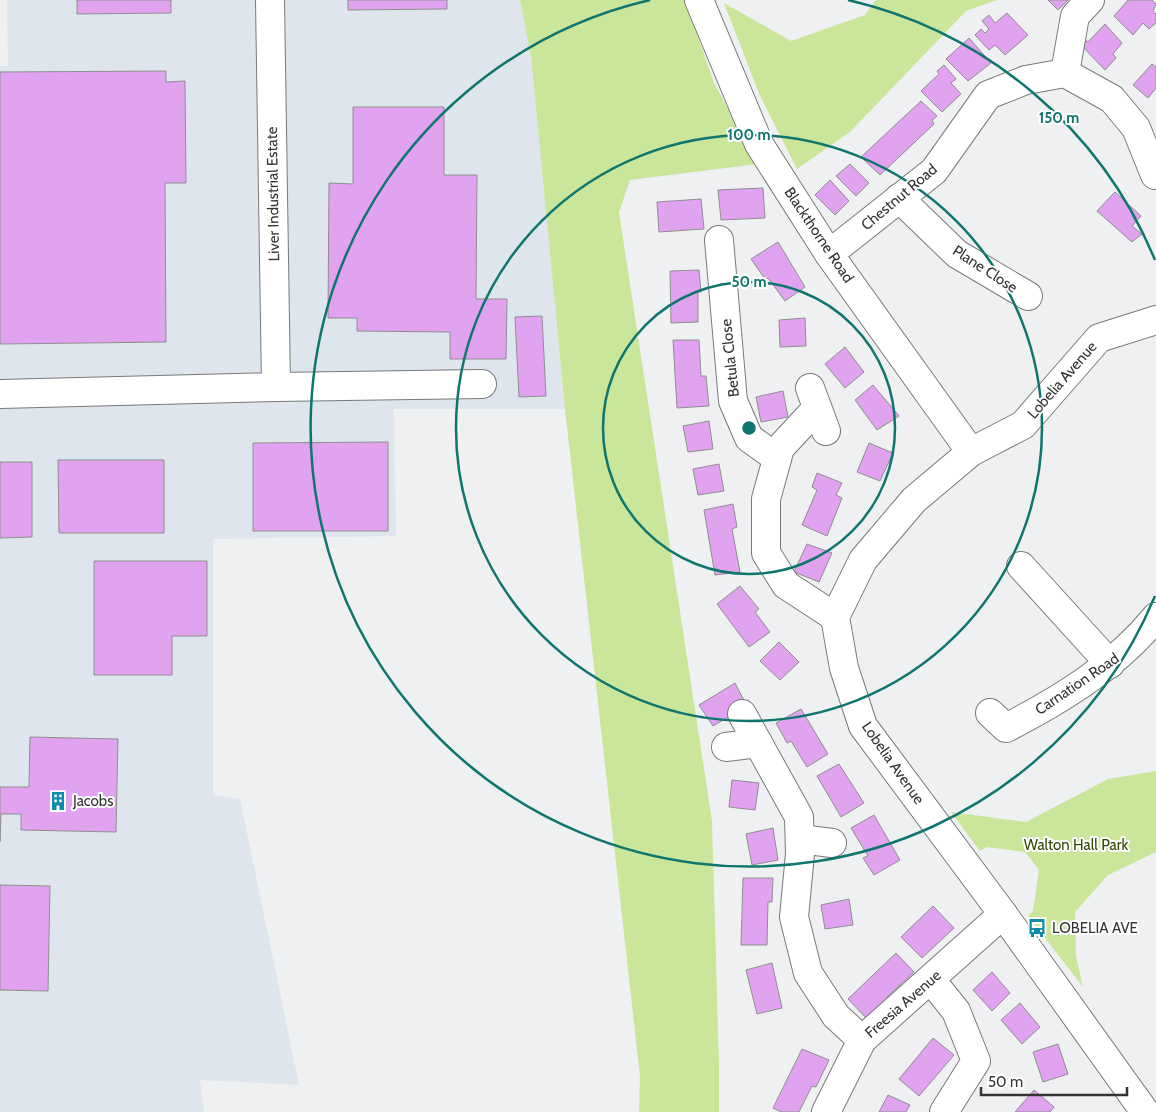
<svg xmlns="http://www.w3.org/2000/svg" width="1156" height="1112" viewBox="0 0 1156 1112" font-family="Cabin,sans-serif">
<rect width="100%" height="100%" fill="#eff0f1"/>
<polygon fill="#dfe5ec" points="7,0 520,0 531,57 565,409 394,409 396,536 213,539 213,795 240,799 299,1085 200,1080 204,1112 0,1112 0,66 8,66"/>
<g fill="#c9e69b">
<polygon points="520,0 685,0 714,83 758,164 630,180 619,212 712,821 719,1064 719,1112 639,1112 640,1076 565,409 531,57"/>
<polygon points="876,0 997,0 966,11 850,132 797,169 760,96 724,3 791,41 865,15"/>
<polygon points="1156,771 1156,852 1108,875 1075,912 1076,956 1083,987 1028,916 1033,911 1039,870 1025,852 986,847 980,851 951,812 1026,822 1108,779"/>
</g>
<g fill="#e1a2f0" stroke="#8f8e8f">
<polygon points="77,0 171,0 171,13 77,14"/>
<polygon points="348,0 447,0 447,9 348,10"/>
<polygon points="1048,0 1068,0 1058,10"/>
<polygon points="1128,0 1152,0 1156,4 1153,11 1156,14 1156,23 1149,29 1143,23 1133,35 1114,16"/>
<polygon points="1007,13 1028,35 1005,55 995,45 989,50 975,35 981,29 985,33 989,29 982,21 989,15 995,23"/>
<polygon points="1105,24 1122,43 1113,54 1116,58 1105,70 1080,44 1084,39 1088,42"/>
<polygon points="969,38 991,63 968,81 946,59"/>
<polygon points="1152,64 1156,67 1156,88 1148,98 1133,85"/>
<polygon points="944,65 956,79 951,83 961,94 942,112 921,91 939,74 937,71"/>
<polygon points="166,71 166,82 185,81 186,183 165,183 166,342 0,344 0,72"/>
<polygon points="921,101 937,116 932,120 934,124 880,175 861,157"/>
<polygon points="353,107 444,107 444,175 477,175 476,299 507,299 506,359 450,359 450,332 357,331 357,318 328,318 329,183 353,184"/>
<polygon points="850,164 869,183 856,196 836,176"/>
<polygon points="830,180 849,201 835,215 815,195"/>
<polygon points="763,188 765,218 721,220 718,190"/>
<polygon points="1115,192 1141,216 1132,226 1142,234 1132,242 1097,211"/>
<polygon points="701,199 704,229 659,232 657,202"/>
<polygon points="778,242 805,287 785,301 768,278 765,279 751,259"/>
<polygon points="699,270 701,292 698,292 698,322 671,323 670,271"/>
<polygon points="542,316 546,396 519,397 515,317"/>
<polygon points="805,318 806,346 780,347 779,320"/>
<polygon points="673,340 699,340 701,376 706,376 709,406 677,408"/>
<polygon points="845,347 864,372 845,388 825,364"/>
<polygon points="873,385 899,416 877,430 855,400"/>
<polygon points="783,391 788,417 761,422 756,397"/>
<polygon points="709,421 713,449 688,452 683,426"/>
<polygon points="388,442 388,531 253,531 253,443"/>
<polygon points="869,443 893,453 880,481 857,472"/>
<polygon points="58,460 164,460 164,533 59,533"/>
<polygon points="0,462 32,462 32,537 0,538"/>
<polygon points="719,464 724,491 698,495 693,469"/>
<polygon points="817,473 842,483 836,495 842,498 827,536 802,525 817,490 812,487"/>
<polygon points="733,504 737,527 732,529 740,572 715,575 704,510"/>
<polygon points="807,544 832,553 819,582 794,572"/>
<polygon points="94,561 207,561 207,636 172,636 172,675 94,675"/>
<polygon points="740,586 759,609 755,612 770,632 749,647 717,604"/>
<polygon points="779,642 799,662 780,680 760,661"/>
<polygon points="735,683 747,706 713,726 699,705"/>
<polygon points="801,709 828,754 807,767 791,741 787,743 776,723"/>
<polygon points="30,737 118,739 116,832 21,830 21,814 1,814 0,842 0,787 29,787"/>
<polygon points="839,764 864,803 841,817 817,776"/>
<polygon points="732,780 759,783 755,810 729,807"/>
<polygon points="874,815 900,860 874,875 863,858 868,856 851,828"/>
<polygon points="773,828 778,860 752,865 746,834"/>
<polygon points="743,878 773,878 772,902 768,902 767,945 741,945"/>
<polygon points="0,885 50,886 48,991 0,990"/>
<polygon points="849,899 853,925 825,929 821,905"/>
<polygon points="933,906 954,928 922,958 901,937"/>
<polygon points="896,953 914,972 887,997 890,1001 869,1021 848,999"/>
<polygon points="772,963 782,1008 757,1014 746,970"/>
<polygon points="992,972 1010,993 992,1011 973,990"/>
<polygon points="1020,1003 1040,1027 1022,1044 1001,1020"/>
<polygon points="933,1038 954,1055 919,1096 899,1079"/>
<polygon points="1058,1044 1068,1074 1043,1082 1033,1052"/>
<polygon points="802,1049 829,1060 816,1087 812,1086 799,1112 781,1112 773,1108"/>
<polygon points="1034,1090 1054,1107 1050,1112 1015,1112"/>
<polygon points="888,1095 910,1105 906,1112 879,1112"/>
</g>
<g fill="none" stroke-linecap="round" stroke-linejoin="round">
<g stroke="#78797a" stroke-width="30">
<g id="minor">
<polyline points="699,0 759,144 829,254 971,452"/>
<polyline points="1065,73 1075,16 1090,0"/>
<polyline points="899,198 957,254 1028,296"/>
<polyline points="719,240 733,401 749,438 777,458"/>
<polyline points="829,254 934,171 988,95 1026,80 1065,73 1112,99 1136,128 1155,175"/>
<polyline points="276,387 482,384"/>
<polyline points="810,388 826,431"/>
<polyline points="0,394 276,387 270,0"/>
<polyline points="817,408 780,448 766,499 766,553 786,585 835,617"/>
<polyline points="1021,566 1110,664"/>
<path d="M990,713L1006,728C1062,699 1116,666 1156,617"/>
<polyline points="742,714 799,817 800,854 794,917 808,973 836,1016 862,1040"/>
<polyline points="726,747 758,743"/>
<polyline points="800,839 832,843"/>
<polyline points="931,980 956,1011 976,1061 944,1112"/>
<polyline points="826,1112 862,1040 1003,914"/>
<polyline points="1145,1112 1003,914 863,726 844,668 835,617 863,560 914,500 971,452 1023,425 1099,338 1156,320"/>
</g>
</g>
<use href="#minor" stroke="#fff" stroke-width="28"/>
</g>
<g fill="none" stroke="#0f766e" stroke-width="2.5">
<circle cx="749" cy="428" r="146"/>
<circle cx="749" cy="428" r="293"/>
<path d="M1155 596A439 439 0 1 1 650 0M848 0A439 439 0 0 1 1155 260"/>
</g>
<defs>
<g id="building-bare" transform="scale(1.5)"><path d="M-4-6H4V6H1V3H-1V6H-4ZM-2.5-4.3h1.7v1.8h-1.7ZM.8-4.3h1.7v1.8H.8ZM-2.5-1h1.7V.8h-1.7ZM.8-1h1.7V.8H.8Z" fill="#0c8cad" stroke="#fff" stroke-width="2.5" paint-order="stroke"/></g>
<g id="bus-bare" transform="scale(1.5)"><path d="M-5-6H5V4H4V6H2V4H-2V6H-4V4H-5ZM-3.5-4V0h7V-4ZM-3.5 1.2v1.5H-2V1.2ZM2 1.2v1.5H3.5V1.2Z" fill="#0c8cad" stroke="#fff" stroke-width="2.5" paint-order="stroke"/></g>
</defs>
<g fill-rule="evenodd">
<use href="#building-bare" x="58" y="801"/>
<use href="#bus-bare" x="1037" y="928"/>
</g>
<g text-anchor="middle" stroke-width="4" stroke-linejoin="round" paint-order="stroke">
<g font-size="15" fill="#343435" stroke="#fff">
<text transform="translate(273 194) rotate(-91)" y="5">Liver Industrial Estate</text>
<text transform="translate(899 197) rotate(-40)" y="5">Chestnut Road</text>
<text transform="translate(819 235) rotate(56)" y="5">Blackthorne Road</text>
<text transform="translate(985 269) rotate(33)" y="5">Plane Close</text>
<text transform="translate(730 358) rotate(-96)" y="5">Betula Close</text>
<text transform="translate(1062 380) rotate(-49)" y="5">Lobelia Avenue</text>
<text transform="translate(1077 684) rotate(-34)" y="5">Carnation Road</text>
<text transform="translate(893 763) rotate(55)" y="5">Lobelia Avenue</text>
<text transform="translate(903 1004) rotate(-41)" y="5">Freesia Avenue</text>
</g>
<g font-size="15" fill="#343435" stroke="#fff" text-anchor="start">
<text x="73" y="806">Jacobs</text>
<text x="1052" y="933">LOBELIA AVE</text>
</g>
<g font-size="15" fill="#334700" stroke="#fff">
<text x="1076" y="850">Walton Hall Park</text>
</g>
</g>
<circle cx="749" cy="428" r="8" fill="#0f766e" stroke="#fff" stroke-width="2.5"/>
<g font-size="15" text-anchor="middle" font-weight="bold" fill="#0f766e" stroke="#fff" stroke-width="4" stroke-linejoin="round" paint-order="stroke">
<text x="1059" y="123">150 m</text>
<text x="749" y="140">100 m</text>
<text x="749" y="287">50 m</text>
</g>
<path d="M981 1087v8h146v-8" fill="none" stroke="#343435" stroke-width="2.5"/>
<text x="988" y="1087" font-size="15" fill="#343435" stroke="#ffffff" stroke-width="4" paint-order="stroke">50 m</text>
</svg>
